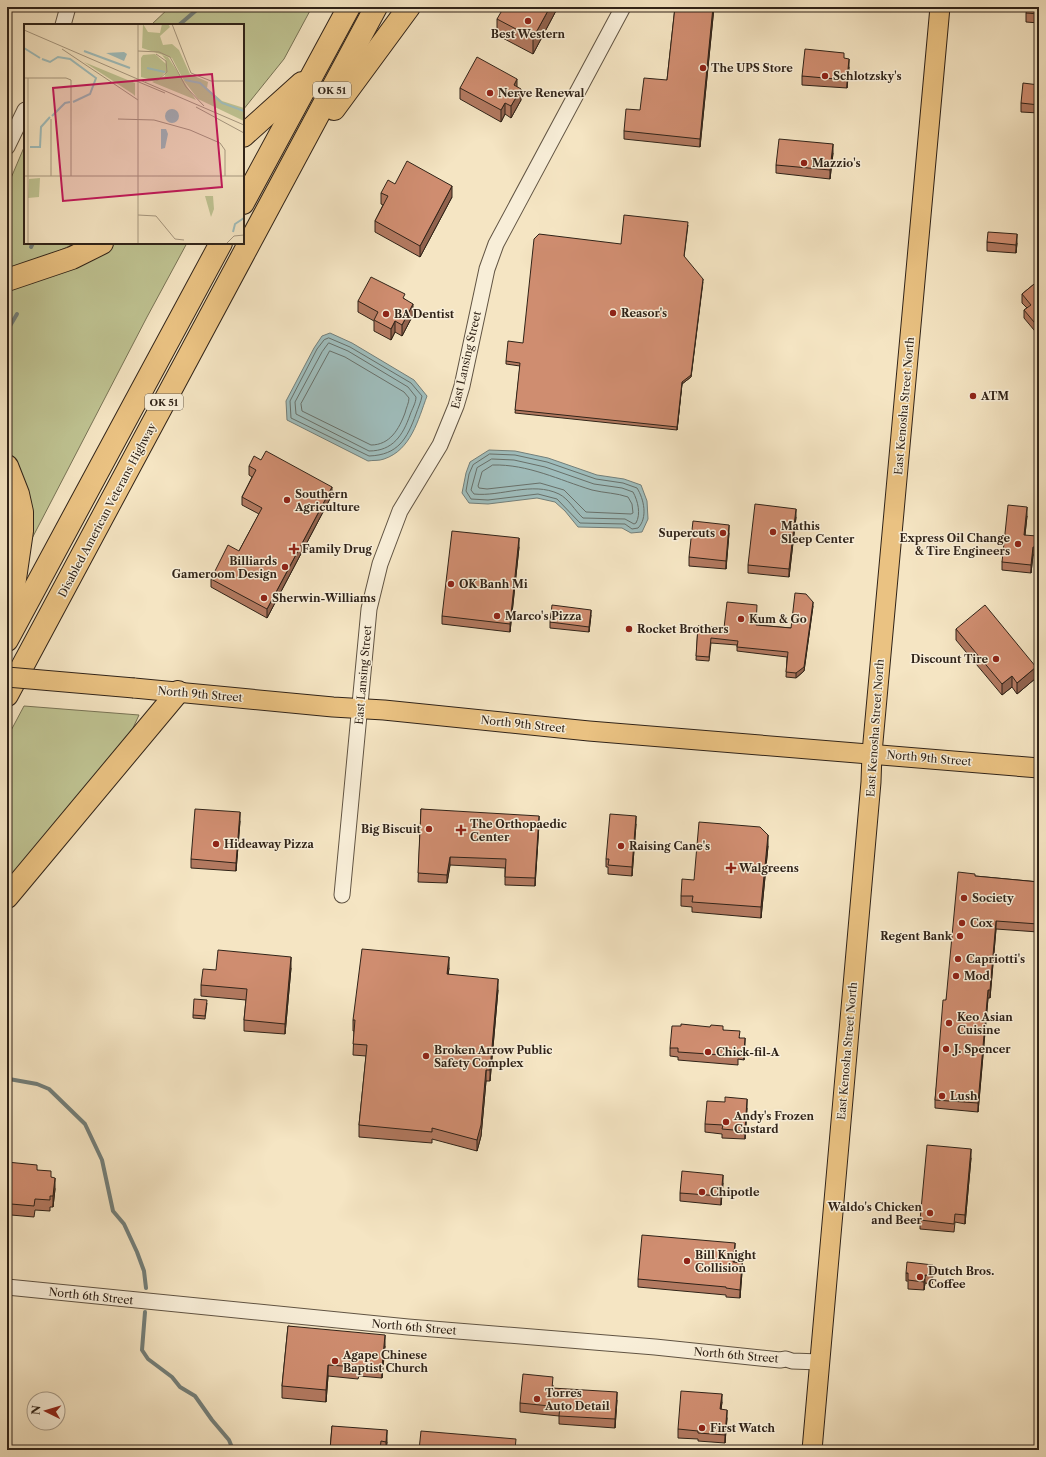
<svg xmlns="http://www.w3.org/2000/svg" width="1046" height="1457" viewBox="0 0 1046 1457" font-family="'Libre Caslon Text',serif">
<rect width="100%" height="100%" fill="#f5e5c3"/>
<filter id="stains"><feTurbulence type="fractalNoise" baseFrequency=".005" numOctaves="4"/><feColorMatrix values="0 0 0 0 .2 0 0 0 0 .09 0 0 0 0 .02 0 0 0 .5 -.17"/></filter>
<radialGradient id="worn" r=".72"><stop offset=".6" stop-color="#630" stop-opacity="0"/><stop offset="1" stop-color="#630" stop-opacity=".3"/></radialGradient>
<g fill="#bfc392" stroke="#787355">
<polygon points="170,7 312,7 284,59 243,110 243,25 151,25"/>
<polygon points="25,145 25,243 76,243 41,259 7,269 7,182 11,178"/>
<polygon points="115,243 187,243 147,317 26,550 12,461 7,453 7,287 83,262"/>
<polygon points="24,706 139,715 133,728 126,738 7,880 7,738"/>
</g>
<g fill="#9fbdbc" stroke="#737f7a">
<path d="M330,333L352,343L414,380L427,396C418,420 411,450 384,459C379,461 373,460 368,461L287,420L286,401L314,348L322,336Z"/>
<polygon points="489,450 515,451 548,458 597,475 624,479 641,485 647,501 648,519 642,532 631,533 622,528 578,527 565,511 555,502 537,498 488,504 469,503 462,493 466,473 470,462"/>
</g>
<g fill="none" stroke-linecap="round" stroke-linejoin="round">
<g stroke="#68706a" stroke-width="1">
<path d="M329,338L350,347L411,383L422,396C421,402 418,408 416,414C407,439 398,455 369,456L291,418L290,401L317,349L324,340Z"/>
<path d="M329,343L348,351L408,387L416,397C416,403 412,409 410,415C403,435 393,451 369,451L296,414L295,402L322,352Z"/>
<path d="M330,351L345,357L404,392L409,398C409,403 406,408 405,413C399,429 390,445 371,445L302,411L301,404Z"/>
<path d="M490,454L515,455L547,462L596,479L623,483L637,488C644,499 648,518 638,528L632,529L625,524L580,523L557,499L538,494L488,500L471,499L466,491L469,474L473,465Z"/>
<path d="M492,459L514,460L545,467L594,484L622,488L633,492C638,501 641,514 636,523L634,524L625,519L583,518C575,511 569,499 559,494C532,481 501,497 474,494L471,490L477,468Z"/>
<path d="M493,465C528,464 559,480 592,490C604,493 617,493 628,497L632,504L633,513L631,514L586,512L564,490L540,483L487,489L479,488L478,486L482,472Z"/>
</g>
<g stroke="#737f7a" stroke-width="4">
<polyline points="179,25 200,7"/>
<polyline points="31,247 33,243"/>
<polyline points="7,331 17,314"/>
<polyline points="7,1080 9,1079 37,1084 49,1089 85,1124 102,1160 113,1211 124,1224 137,1252 144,1271 146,1288"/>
<polyline points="145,1312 142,1350 148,1359 172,1377 180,1387 195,1396 212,1420 229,1440 233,1450"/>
</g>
<g stroke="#615443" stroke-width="17">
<g id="minor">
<polyline points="63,25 68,7"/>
<polyline points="7,147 25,110"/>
<polyline points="342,895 369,609 380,564 400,511 440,445 456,406 462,386 487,269 496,244 623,7"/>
<polyline points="7,1287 408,1327 655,1347 780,1360 786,1359 792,1361 820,1362"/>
</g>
</g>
<g stroke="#302318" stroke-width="21">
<g id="major">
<polyline points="134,688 333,707 384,710 589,731 1039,768"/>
<polyline points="812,1450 871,782 872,753 940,7"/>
</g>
</g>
<g stroke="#302318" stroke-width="24">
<g id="highway">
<polyline points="334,109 409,7"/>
<polyline points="243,136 302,83"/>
<polyline points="243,203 349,7"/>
<polyline points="7,280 72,258 102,243"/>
<polyline points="7,466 18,494 22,512 22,531 8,627"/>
<polyline points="7,640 221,243"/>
<polyline points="7,695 376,7"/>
<polyline points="7,897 178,692"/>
</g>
</g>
<use href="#minor" stroke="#f8eed8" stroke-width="15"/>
<use href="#major" stroke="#eac282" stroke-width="19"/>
<use href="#highway" stroke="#eac282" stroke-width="22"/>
<g stroke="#302318" stroke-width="21" stroke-linecap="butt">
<polyline id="major-bridge" points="7,677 134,688"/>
</g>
<use href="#major-bridge" stroke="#eac282" stroke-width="19"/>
</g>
<g fill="#b27960" stroke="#302318">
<polygon points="558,7 533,54 497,35 497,19"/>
<polygon points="675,7 714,7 700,147 624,139 624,131 640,110 667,80"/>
<polygon points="1039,7 1039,23 1026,22 1026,13"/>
<polygon points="849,67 847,88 802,85 802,76"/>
<polygon points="1039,85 1039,113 1021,112 1021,103"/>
<polygon points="517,87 521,100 511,118 505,114 501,122 460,99 460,88"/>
<polygon points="833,153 830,179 776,173 776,165"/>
<polygon points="381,193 452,197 420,257 375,232 375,221 383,205 381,204"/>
<polygon points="688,225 684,257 703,282 691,377 682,384 677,430 515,413 520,366 506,364 506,361 621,244"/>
<polygon points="987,242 1017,243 1016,253 987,251"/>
<polygon points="1039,280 1039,336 1024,318 1024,310 1027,308 1022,303 1022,294"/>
<polygon points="405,299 413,315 402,336 395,332 391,340 374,331 374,321 358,312 358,301"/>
<polygon points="249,466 332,495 267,618 211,587 211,579 239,551 259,514 242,505 242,497 252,477 249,475"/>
<polygon points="1027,516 1025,535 1037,544 1036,555 1033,555 1031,573 1002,570 1002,562"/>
<polygon points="796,517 789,577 748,573 748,565"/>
<polygon points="729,533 726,569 689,566 689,557"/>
<polygon points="519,547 510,632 442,624 442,616"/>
<polygon points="813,606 804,671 796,678 786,677 787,657 737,651 737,645 711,643 709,661 696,660 698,626 724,628 756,625 791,628"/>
<polygon points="591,615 589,632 550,628 550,622"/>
<polygon points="956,629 1036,678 1017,694 1012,687 1002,695 956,640"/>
<polygon points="421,809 539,824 535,886 505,885 505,868 450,865 447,883 418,882"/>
<polygon points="240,821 236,871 191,868 191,859"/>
<polygon points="636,824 632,876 608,874 608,867 606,867 606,859"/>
<polygon points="768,846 761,918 692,912 692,907 681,906 681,896 694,880"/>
<polygon points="975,876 1039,882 1039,923 1038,923 1038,932 996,929 990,998 988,998 978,1112 935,1108 935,1100 946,1000"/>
<polygon points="291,968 285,1034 244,1031 244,1020 246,1000 201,996 201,985 216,970"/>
<polygon points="449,968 448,974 498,990 490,1081 486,1081 481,1136 477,1151 432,1139 432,1143 359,1137 359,1125 366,1056 353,1055 354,1031 353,1031 353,1020"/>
<polygon points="207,1003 205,1019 193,1018 193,1015"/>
<polygon points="723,1030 740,1038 745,1047 744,1060 738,1059 738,1065 678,1060 678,1057 670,1056 670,1048"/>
<polygon points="725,1102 747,1108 745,1139 722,1138 722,1134 705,1132 705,1124"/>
<polygon points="971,1158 965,1224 955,1222 954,1232 920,1229 920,1220"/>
<polygon points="7,1162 37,1170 51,1177 55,1189 53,1207 50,1207 50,1211 35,1210 34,1217 11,1215 11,1214 7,1213"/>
<polygon points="723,1183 721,1205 680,1201 680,1193"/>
<polygon points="735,1252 734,1263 742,1272 740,1298 726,1297 726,1295 638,1287 638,1279"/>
<polygon points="906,1273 933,1273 932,1284 925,1283 924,1290 908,1289 908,1281 906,1281"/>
<polygon points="288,1326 385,1346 382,1378 359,1376 358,1379 328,1376 326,1402 282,1398 282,1386"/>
<polygon points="553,1385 553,1388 617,1400 615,1428 559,1424 559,1416 520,1412 520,1403"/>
<polygon points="722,1402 721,1409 727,1418 725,1443 698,1441 698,1439 678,1438 678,1429"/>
<polygon points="332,1426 387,1442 386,1450 330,1450"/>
</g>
<g fill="#91634e" stroke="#302318">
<polygon points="550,7 558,7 533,54 533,38"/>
<polygon points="713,7 714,7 700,147 700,139"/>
<polygon points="849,59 849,67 847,88 847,80"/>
<polygon points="517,79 517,90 514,85"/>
<polygon points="521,89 521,100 511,118 511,106"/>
<polygon points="505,103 505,114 501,122 501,110"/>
<polygon points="833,144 833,153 830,179 830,170"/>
<polygon points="452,186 452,197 420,257 420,246"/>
<polygon points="1017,234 1017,243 1016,253 1016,245"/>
<polygon points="703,279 691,377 682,384 677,430 682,382"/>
<polygon points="413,304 413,315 402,336 402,325"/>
<polygon points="395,321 395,332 391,340 391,329"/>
<polygon points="332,487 332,495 267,618 267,609"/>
<polygon points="1027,507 1027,516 1024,543 1024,535"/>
<polygon points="796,509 796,517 789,577 789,569"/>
<polygon points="729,525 729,533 726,569 726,561"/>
<polygon points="1037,536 1037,544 1036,555 1036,547"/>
<polygon points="519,538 519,547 510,632 510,624"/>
<polygon points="1033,547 1033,555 1031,573 1031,565"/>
<polygon points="813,602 813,606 804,671 796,678 796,673"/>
<polygon points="591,610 591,615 589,632 589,627"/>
<polygon points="1036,667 1036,678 1017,694 1017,683"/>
<polygon points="1012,676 1012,687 1002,695 1002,684"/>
<polygon points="240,812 240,821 236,871 236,863"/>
<polygon points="539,816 539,824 535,886 535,878"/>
<polygon points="636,816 636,824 632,876 632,867"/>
<polygon points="768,835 768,846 761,918 761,907"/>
<polygon points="450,857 450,865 447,883 447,875"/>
<polygon points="996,921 996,929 990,998 990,990"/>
<polygon points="291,957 291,968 285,1034 285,1024"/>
<polygon points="449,957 449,968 447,985 447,974"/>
<polygon points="498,979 498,990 490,1081 490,1070"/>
<polygon points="988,990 988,998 978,1112 978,1103"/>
<polygon points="745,1038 745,1047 744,1060 744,1051"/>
<polygon points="486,1070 486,1081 481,1136 477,1151 477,1140"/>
<polygon points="747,1099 747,1108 745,1139 745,1131"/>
<polygon points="971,1149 971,1158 965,1224 965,1215"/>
<polygon points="723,1175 723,1183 721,1205 721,1196"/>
<polygon points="55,1178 55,1189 53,1207 53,1196"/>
<polygon points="735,1243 735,1252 733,1271 733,1262"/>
<polygon points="742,1263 742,1272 740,1298 740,1290"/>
<polygon points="933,1265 933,1273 932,1284 932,1276"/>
<polygon points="925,1275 925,1283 924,1290 924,1282"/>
<polygon points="385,1335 385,1346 382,1378 382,1367"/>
<polygon points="328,1365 328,1376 326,1402 326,1390"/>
<polygon points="617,1392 617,1400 615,1428 615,1419"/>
<polygon points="722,1394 722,1402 720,1417 720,1409"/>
<polygon points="727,1410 727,1418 725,1443 725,1435"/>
<polygon points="387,1430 387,1442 386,1450 386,1442"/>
</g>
<g fill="#cf8d70" stroke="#302318">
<polygon points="504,7 550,7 533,38 497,19"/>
<polygon points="675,7 713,7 700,139 624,131 626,109 640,110 644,78 667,80"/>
<polygon points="1027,7 1039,7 1039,14 1026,13"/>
<polygon points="805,49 844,53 844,58 849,59 847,80 802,76"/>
<polygon points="477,57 517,79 514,85 521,89 511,106 505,103 501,110 460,88"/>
<polygon points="1023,83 1039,85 1039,105 1021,103"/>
<polygon points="779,139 833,144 830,170 776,165"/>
<polygon points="407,161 452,186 420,246 375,221 388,196 381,193 388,180 395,184"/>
<polygon points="624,215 688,222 684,256 703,279 691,375 682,382 677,427 515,410 520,363 506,361 508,341 523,343 534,239 539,234 621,244"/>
<polygon points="988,232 1017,234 1016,245 987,242"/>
<polygon points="371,277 405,294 403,298 413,304 402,325 395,321 391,329 374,320 378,312 358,301"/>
<polygon points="1039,280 1039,328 1024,310 1031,305 1022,294"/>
<polygon points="266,451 332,487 267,609 211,579 228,545 239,551 262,508 242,497 256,470 249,466 254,456 261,460"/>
<polygon points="755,504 796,509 789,569 748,565"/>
<polygon points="1008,505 1027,507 1024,535 1037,536 1036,547 1033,547 1031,565 1002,562"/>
<polygon points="693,521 729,525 726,561 689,557"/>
<polygon points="452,531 519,538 510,624 442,616"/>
<polygon points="795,593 806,594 813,602 804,667 796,673 786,672 788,652 737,647 738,641 711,638 709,657 696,656 698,626 724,628 727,602 757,605 756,625 791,628"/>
<polygon points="552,605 591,610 589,627 550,622"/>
<polygon points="985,605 1036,667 1017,683 1012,676 1002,684 956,629"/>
<polygon points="195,809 240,812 236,863 191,859"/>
<polygon points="421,809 539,816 535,878 505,877 506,859 450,857 447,875 418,873"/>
<polygon points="610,814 636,816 632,867 608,865 609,859 606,859"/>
<polygon points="699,822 760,827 768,835 761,907 692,902 693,896 681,896 682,879 694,880"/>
<polygon points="958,872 975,874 975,876 1039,882 1039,914 1038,914 1038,924 996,921 990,990 988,990 978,1103 935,1100 943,1000 946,1000"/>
<polygon points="362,949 449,957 447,974 498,979 490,1070 486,1070 481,1125 477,1140 432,1128 432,1132 359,1125 367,1045 353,1044 355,1020 353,1020"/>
<polygon points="218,950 291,957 285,1024 244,1020 247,989 201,985 203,969 216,970"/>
<polygon points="194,999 207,1000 205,1016 193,1015"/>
<polygon points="681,1024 710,1027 711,1025 723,1026 723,1030 740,1031 739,1038 745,1038 744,1051 738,1051 738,1056 678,1052 678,1048 670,1048 672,1026 681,1026"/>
<polygon points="725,1097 747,1099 745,1131 722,1129 723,1125 705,1124 707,1101 725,1102"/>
<polygon points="927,1145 971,1149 965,1215 955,1214 954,1224 920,1220"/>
<polygon points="7,1162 37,1165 37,1170 51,1171 51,1177 55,1178 53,1196 50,1196 50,1200 35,1199 34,1206 11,1204 11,1202 7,1202"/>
<polygon points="682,1171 723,1175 721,1196 680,1193"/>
<polygon points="642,1235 735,1243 733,1262 742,1263 740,1290 726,1288 726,1287 638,1279"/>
<polygon points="907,1262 933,1265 932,1276 925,1275 924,1282 908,1280 908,1273 906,1273"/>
<polygon points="288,1326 385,1335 382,1367 359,1365 358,1367 328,1365 326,1390 282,1386"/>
<polygon points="523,1374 553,1377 552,1388 617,1392 615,1419 559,1416 560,1407 520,1403"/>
<polygon points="681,1391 722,1394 720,1409 727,1410 725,1435 698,1433 698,1431 678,1429"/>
<polygon points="332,1426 387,1430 386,1442 381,1441 380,1450 330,1450"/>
<polygon points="421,1431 516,1439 515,1450 419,1450"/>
</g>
<g fill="#8f2418" stroke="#f8eed8" stroke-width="1.5">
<circle cx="528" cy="21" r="4"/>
<circle cx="703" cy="68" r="4"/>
<circle cx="825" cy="76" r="4"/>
<circle cx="490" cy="93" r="4"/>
<circle cx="804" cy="163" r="4"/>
<circle cx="613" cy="313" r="4"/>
<circle cx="386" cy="314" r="4"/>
<circle cx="973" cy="396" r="4"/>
<circle cx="287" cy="500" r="4"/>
<circle cx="773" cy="532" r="4"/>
<circle cx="723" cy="533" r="4"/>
<circle cx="1018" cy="544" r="4"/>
<path d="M292 543h4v4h4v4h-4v4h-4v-4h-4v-4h4z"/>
<circle cx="285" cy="567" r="4"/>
<circle cx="451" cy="584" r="4"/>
<circle cx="264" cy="598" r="4"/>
<circle cx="497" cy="616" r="4"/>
<circle cx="741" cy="619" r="4"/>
<circle cx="629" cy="629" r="4"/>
<circle cx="996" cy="659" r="4"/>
<circle cx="429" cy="829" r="4"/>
<path d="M459 824h4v4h4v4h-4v4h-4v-4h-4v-4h4z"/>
<circle cx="216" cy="844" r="4"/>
<circle cx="621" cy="846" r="4"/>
<path d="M729 862h4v4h4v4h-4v4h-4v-4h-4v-4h4z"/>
<circle cx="964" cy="898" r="4"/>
<circle cx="962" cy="923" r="4"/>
<circle cx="960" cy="936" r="4"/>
<circle cx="958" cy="959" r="4"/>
<circle cx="956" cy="976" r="4"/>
<circle cx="949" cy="1023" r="4"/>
<circle cx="946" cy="1049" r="4"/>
<circle cx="708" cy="1052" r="4"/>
<circle cx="426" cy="1056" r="4"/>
<circle cx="942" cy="1096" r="4"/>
<circle cx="726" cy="1122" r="4"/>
<circle cx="702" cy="1192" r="4"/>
<circle cx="930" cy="1213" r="4"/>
<circle cx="687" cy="1261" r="4"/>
<circle cx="920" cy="1277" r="4"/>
<circle cx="335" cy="1361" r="4"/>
<circle cx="537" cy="1399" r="4"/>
<circle cx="702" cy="1428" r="4"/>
</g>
<g text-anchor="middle" stroke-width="3" stroke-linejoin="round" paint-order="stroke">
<g fill="#f8eed8" stroke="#6c6052" stroke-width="1">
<rect x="313" y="82" width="38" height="16" rx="3"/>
<rect x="145" y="394" width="38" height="16" rx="3"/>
</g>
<g font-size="10" font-weight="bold" fill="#302318">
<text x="332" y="94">OK 51</text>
<text x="164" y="406">OK 51</text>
</g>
<g font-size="11" font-weight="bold" fill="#302318" stroke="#f8eed8" text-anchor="start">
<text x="528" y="38" text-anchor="middle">Best Western</text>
<text x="711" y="72">The UPS Store</text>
<text x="833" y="80">Schlotzsky's</text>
<text x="498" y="97">Nerve Renewal</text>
<text x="812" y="167">Mazzio's</text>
<text x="621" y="317">Reasor's</text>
<text x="394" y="318">BA Dentist</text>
<text x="981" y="400">ATM</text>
<text x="295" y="498">Southern<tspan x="295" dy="13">Agriculture</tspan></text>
<text x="781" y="530">Mathis<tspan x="781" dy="13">Sleep Center</tspan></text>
<text x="715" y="537" text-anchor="end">Supercuts</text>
<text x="1010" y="542" text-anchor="end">Express Oil Change<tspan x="1010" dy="13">&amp; Tire Engineers</tspan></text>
<text x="302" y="553">Family Drug</text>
<text x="277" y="565" text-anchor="end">Billiards<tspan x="277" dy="13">Gameroom Design</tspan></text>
<text x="459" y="588">OK Banh Mi</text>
<text x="272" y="602">Sherwin-Williams</text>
<text x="505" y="620">Marco's Pizza</text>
<text x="749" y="623">Kum &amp; Go</text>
<text x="637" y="633">Rocket Brothers</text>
<text x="988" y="663" text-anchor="end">Discount Tire</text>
<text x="470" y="828">The Orthopaedic<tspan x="470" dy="13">Center</tspan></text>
<text x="421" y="833" text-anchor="end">Big Biscuit</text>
<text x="224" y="848">Hideaway Pizza</text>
<text x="629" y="850">Raising Cane's</text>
<text x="739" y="872">Walgreens</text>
<text x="972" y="902">Society</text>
<text x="970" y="927">Cox</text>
<text x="952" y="940" text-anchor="end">Regent Bank</text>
<text x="966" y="963">Capriotti's</text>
<text x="964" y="980">Mod</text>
<text x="957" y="1021">Keo Asian<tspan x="957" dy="13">Cuisine</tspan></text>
<text x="954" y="1053">J. Spencer</text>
<text x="434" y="1054">Broken Arrow Public<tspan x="434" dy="13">Safety Complex</tspan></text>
<text x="716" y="1056">Chick-fil-A</text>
<text x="950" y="1100">Lush</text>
<text x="734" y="1120">Andy's Frozen<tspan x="734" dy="13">Custard</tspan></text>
<text x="710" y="1196">Chipotle</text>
<text x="922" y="1211" text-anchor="end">Waldo's Chicken<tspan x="922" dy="13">and Beer</tspan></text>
<text x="695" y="1259">Bill Knight<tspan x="695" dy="13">Collision</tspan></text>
<text x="928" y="1275">Dutch Bros.<tspan x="928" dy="13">Coffee</tspan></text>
<text x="343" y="1359">Agape Chinese<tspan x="343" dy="13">Baptist Church</tspan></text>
<text x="545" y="1397">Torres<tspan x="545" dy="13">Auto Detail</tspan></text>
<text x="710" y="1432">First Watch</text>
</g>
<g font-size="11" fill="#302318" stroke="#f8eed8">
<text transform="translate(466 360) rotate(-77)" y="4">East Lansing Street</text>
<text transform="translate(904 406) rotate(-85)" y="4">East Kenosha Street North</text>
<text transform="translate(107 510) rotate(-62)" y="4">Disabled American Veterans Highway</text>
<text transform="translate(363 675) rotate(-85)" y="4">East Lansing Street</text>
<text transform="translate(200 694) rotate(5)" y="4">North 9th Street</text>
<text transform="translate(523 724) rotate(6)" y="4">North 9th Street</text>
<text transform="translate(875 728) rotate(-86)" y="4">East Kenosha Street North</text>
<text transform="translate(929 758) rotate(5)" y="4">North 9th Street</text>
<text transform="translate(847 1051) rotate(-85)" y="4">East Kenosha Street North</text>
<text transform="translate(91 1296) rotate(6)" y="4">North 6th Street</text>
<text transform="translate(414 1327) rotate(5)" y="4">North 6th Street</text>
<text transform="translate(736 1355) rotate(5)" y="4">North 6th Street</text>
</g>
</g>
<g transform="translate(24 24)">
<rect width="220" height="220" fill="#f5e5c3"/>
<path d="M119,0L124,8L136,9L138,0H144L146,3L136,12L139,21L148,20L155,26L166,50L184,58L183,64L198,77L220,84V97L174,75L160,57L148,34L118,24ZM131,30L142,40V47L136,54L128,56L117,53V34L119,31ZM138,31L144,33L172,76L128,58L141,52L142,36ZM60,38L111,59V72L109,70ZM16,154L15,173L4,174L5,155ZM181,172H189L190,185L187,193Z" fill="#bfc392"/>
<path d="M100,28L103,30L100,37L82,29ZM141 92a7 7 0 1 1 14 0a7 7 0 1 1-14 0ZM137,105H142L144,110L141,124L137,125Z" fill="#9fbdbc"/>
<path fill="none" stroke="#9fbdbc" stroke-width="2" d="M0,24L16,34M60,27L106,44M18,35L26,38L34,33L46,35L72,54L66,70L49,78M123,44L141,48M161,56L176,59L198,79L220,87M28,92L41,79L46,78M6,123H16L17,103L26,93M209,208L211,200L220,194"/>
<path fill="none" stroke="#a6977f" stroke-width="1" d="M148,0L167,49L187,57H220M0,6L220,101M38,25L114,76M114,27L135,28L146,33L162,63L180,82M0,54H42L47,56V152M4,54V220M110,56L141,69M121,57L134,56L143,48L142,37L132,30M172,83L220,109M94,95L130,96L166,106L196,119L201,126V152M0,152H220M27,152V95M114,191L132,192L151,215L160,216M114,220V0M202,220L210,212L220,211"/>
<path fill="#c2185b" fill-opacity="0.15" stroke="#c2185b" stroke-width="2" d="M188,50L198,163L39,177L29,64Z"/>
<rect width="220" height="220" fill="none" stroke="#302318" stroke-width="2"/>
</g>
<rect width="1046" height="1457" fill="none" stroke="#f5e5c3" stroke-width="24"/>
<rect x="8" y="8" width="1030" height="1441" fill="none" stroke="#302318" stroke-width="2"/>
<rect x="12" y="12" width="1022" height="1433" fill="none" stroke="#302318"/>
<g transform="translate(46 1411) rotate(275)"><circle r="19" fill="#f8eed8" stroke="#a89d8b"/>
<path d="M0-3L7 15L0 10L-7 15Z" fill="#8f2418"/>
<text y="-6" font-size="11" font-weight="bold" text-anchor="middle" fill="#302318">N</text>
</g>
<rect width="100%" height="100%" filter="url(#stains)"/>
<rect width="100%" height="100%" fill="url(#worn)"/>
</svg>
